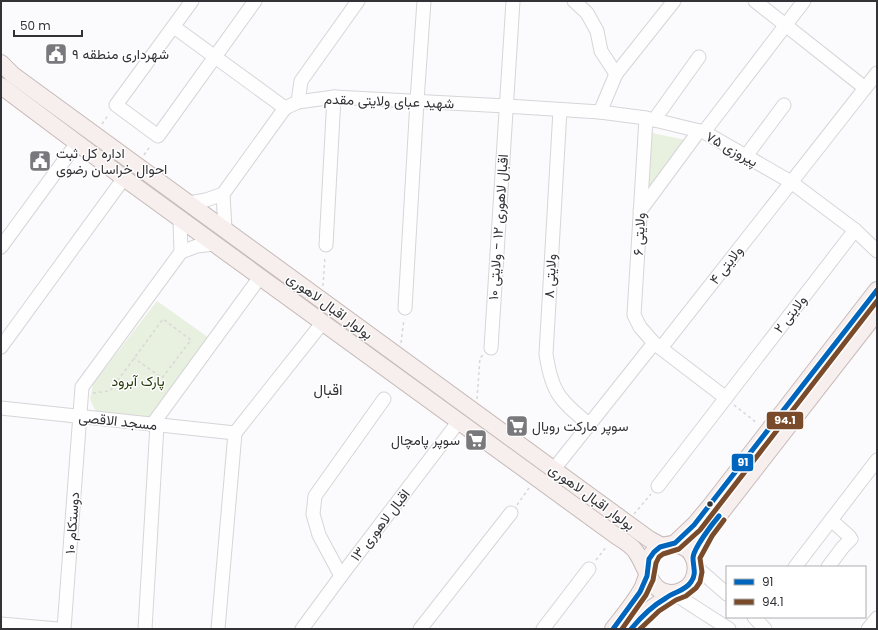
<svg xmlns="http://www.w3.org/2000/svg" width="878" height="630" viewBox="0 0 878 630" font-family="Poppins,Vazirmatn,sans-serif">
<rect width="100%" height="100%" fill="#fbfafd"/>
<g fill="#e8f0e0">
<polygon points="652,133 686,140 648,192"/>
<polygon points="157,301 209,338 151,419 96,412 90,399 93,384"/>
</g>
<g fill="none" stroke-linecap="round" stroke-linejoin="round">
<g stroke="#d6d5d8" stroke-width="15">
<g id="minor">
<polyline points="192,1 116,105 158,136 255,1"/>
<polyline points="574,1 587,13 597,31 601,51 616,74"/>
<polyline points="755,1 865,88"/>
<polyline points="174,27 285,108"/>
<polyline points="298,102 301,81 358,1"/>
<path d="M560,110L546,354C552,394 560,400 590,425"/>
<polyline points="600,112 616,74 674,1"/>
<polyline points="646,118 634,315 640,327 654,343 726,398"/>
<polyline points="654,120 699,57"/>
<polyline points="704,132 804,1"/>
<polyline points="746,156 784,105"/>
<polyline points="223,194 285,108 298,102 334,97 506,106 600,112 646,118 704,132 791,182 855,230 877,251"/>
<polyline points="223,194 225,229"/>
<polyline points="189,203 206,200 223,194"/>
<polyline points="640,211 699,131"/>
<polyline points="326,245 334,97"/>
<polyline points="1,247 77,143"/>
<polyline points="181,252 197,246 214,244"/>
<polyline points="405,308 417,101 424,1"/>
<polyline points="1,347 124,178"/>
<polyline points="491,348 513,1"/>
<polyline points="661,348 877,73"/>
<polyline points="1,408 235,433"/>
<polyline points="152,425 260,277"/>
<polyline points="235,433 323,322"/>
<polyline points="554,469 654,343"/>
<polyline points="658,486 855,230"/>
<polyline points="696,567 727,594"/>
<polyline points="795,567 877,460"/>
<polyline points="828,567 843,547 851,539 849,536 831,520"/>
<polyline points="341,576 319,535 313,514 315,496 384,399"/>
<polyline points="673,593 729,629"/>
<polyline points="754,617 765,629"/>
<polyline points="1,624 58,629"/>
<polyline points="64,629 82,387 181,252 180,219"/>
<polyline points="145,629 157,425"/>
<polyline points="218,629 235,433"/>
<polyline points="302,629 341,576 459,421"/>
<polyline points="420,629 511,513"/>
<polyline points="543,629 589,569"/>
<polyline points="868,629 877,618"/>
</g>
</g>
<g stroke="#c6bab8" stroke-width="18">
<g id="major">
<polyline points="1,63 13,75 649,539 662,546"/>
<path d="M1,86L124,178L615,535C622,540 632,545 636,552C648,569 652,602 681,591C700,584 701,553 681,546C667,541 651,548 648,563C647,566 648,569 648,572C647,577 644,583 643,587C635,602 623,616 613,629"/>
<polyline points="674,544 695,524 711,505 877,290"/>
<polyline points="693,557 706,532 877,312"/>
<polyline points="631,629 642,615 673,593"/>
</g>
</g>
<g stroke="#d8d8d8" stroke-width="1.5" stroke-dasharray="3 3" stroke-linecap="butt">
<polyline points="1,2 2,1"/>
<polyline points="102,124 109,114"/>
<polyline points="144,155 151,145"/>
<polyline points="323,286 325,256"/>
<polyline points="401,343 404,319"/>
<polyline points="93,393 110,391 163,319 191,340 162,378 134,358"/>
<polyline points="477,399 480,358 483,355"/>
<polyline points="734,405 757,423"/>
<polyline points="517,505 529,488"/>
<polyline points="634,514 651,494"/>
<polyline points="596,560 607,546"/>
</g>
<use href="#minor" stroke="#fefeff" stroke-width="13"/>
<use href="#major" stroke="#f6efed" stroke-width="16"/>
<g stroke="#fff" stroke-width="8">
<g id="bus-1">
<polyline points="613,629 640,592 647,576 649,559 654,552 660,547 675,543 694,525 877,290"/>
<path d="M631,629C641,617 652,606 666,598C674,592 685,591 691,582C697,574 693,567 693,558C693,549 713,523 719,516"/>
</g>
</g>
<g stroke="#fff" stroke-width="8">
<g id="bus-2">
<polyline points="622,629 646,595 653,580 656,563 659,557 663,554 679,549 700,530 877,301"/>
<polyline points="640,629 659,611 676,600 686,596 696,588 700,582 702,572 700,558 712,536 724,520"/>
</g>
</g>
<use href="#bus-1" stroke="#0065bd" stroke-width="5"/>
<use href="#bus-2" stroke="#7a4b2a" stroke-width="5"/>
</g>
<defs>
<g id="civic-square" transform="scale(1.15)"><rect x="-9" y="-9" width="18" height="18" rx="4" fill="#79787c" stroke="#fff"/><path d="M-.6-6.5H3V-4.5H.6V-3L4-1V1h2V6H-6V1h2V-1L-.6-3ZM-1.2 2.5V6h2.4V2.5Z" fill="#fff"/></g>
<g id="supermarket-square" transform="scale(1.15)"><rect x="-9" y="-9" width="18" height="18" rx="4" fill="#79787c" stroke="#fff"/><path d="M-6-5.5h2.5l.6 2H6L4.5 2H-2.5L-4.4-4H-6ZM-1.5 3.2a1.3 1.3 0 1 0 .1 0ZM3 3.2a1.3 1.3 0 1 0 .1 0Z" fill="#fff"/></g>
</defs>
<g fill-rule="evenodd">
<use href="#civic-square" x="56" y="54"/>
<use href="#civic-square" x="40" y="161"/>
<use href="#supermarket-square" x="517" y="426"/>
<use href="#supermarket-square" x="476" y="440"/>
</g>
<circle fill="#333236" stroke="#fff" stroke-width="1.5" cx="710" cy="504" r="3.5"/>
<g text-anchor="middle" stroke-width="3" stroke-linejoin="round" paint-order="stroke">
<g font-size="14" fill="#333236" stroke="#fff" text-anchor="start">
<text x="72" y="59">شهرداری منطقه ۹</text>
<text x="56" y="158">اداره کل ثبت<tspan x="56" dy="16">احوال خراسان رضوی</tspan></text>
<text x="532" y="431">سوپر مارکت رویال</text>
<text x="460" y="445" text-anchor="end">سوپر‌ پامچال</text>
</g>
<g font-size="14" fill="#333236" stroke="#fff">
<text transform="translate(389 101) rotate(2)" y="5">شهید عبای ولایتی مقدم</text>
<text transform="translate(732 149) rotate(29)" y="5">پیروزی ۷۵</text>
<text transform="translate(498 227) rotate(-86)" y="5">اقبال لاهوری ۱۲ - ولایتی ۱۰</text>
<text transform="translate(639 234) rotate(-87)" y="5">ولایتی ۶</text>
<text transform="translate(726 265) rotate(-52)" y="5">ولایتی ۴</text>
<text transform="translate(550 276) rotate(-87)" y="5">ولایتی ۸</text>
<text transform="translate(330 306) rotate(36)" y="5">بولوار اقبال لاهوری</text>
<text transform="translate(790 314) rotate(-52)" y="5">ولایتی ۲</text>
<text transform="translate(118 421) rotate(6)" y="5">مسجد الاقصی</text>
<text transform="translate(592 497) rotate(36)" y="5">بولوار اقبال لاهوری</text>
<text transform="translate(72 523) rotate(-86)" y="5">دوستکام ۱۰</text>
<text transform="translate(380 525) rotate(-52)" y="5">اقبال لاهوری ۱۳</text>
</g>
<g font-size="14" fill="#253807" stroke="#fff">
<text x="138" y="386">پارک آبرود</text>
</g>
<g font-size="15" fill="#333236" stroke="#fff">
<text x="328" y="395">اقبال</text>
</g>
</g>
<g stroke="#fff" stroke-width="1.5">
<rect x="766" y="411" width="38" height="19" rx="4" fill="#7a4b2a"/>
<rect x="731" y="453" width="23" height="19" rx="4" fill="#0065bd"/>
</g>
<g font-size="11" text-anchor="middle" font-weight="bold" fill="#fff">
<text x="785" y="424">94.1</text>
<text x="743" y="466">91</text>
</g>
<rect width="878" height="630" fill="none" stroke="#333236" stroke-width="4"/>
<rect x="726" y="566" width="140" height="52" fill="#ffffff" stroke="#adadaf"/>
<rect x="734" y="579" width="20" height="6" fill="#0065bd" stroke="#adadaf"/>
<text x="762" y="586" font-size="12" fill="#333236">91</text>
<rect x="734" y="599" width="20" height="6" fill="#7a4b2a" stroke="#adadaf"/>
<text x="762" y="606" font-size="12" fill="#333236">94.1</text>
<path d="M14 30v6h68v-6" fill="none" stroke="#333236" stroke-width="2"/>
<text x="20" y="30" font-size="12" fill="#333236" stroke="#ffffff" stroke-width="3" paint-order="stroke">50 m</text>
</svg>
